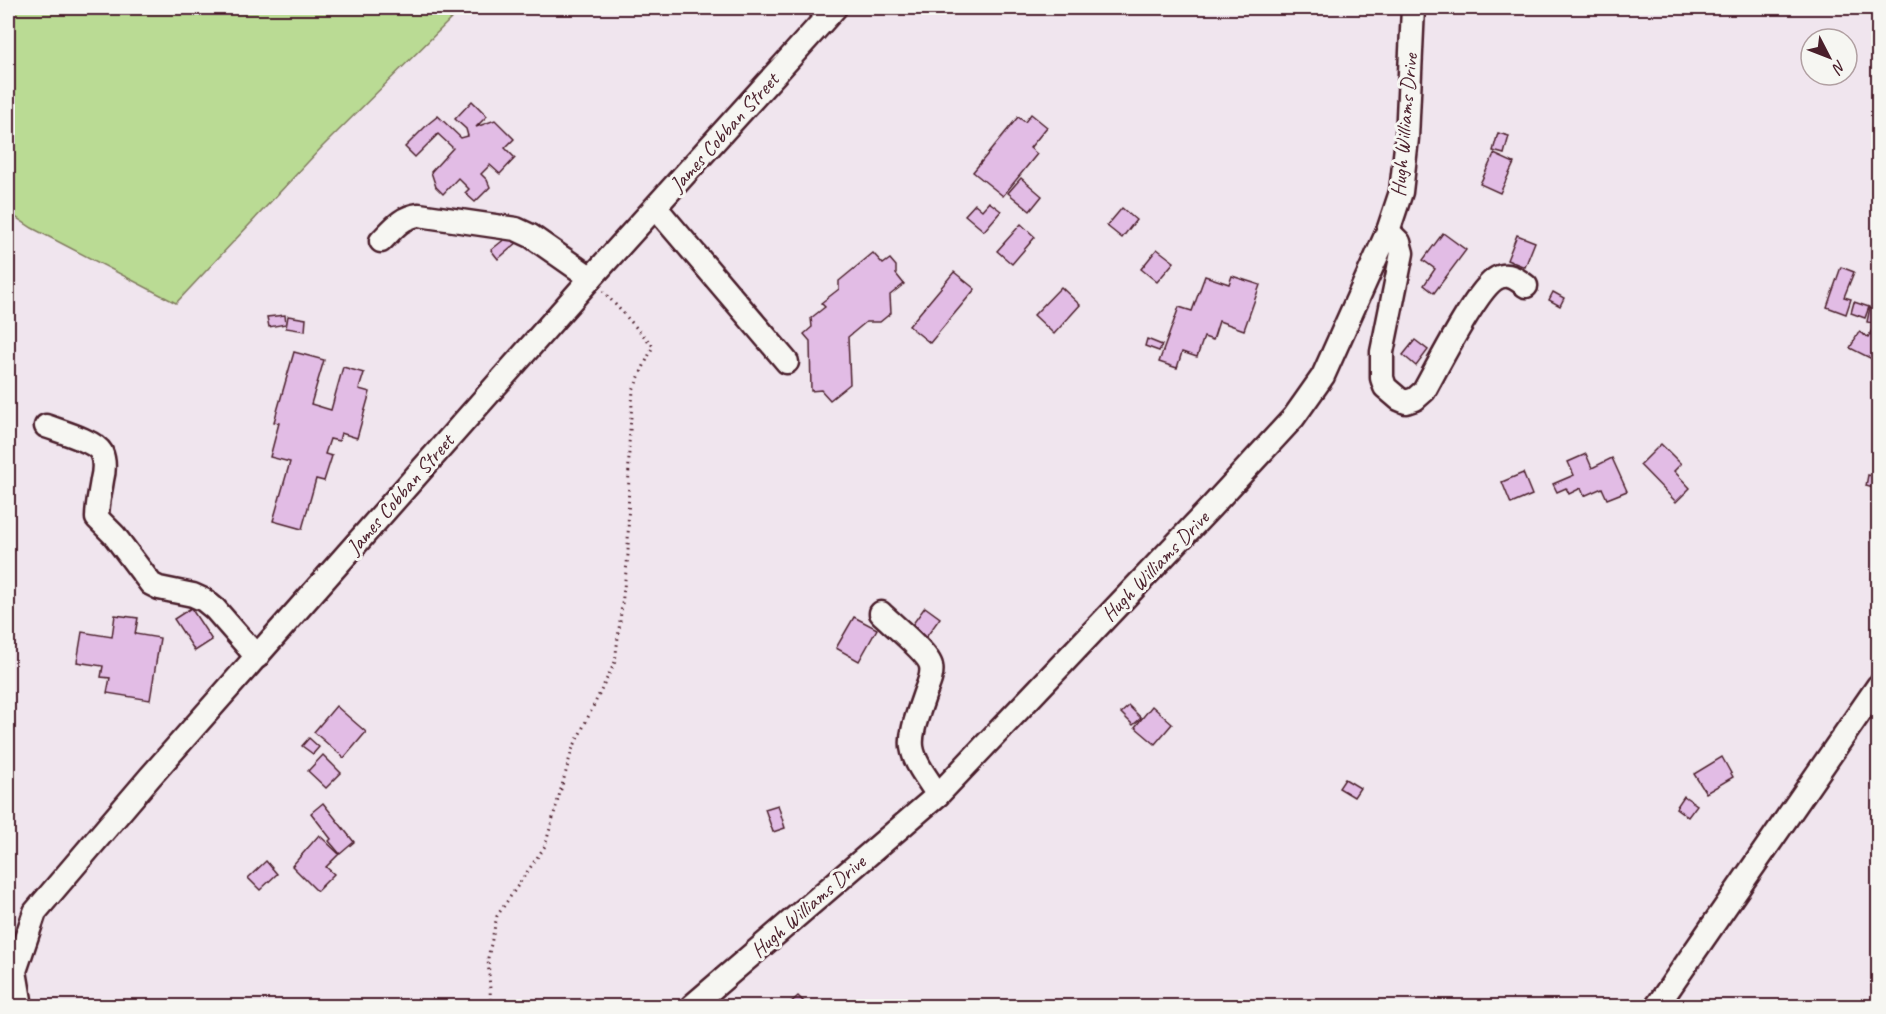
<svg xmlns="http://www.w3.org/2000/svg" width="1886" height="1014" viewBox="0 0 1886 1014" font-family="Caveat,sans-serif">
<rect width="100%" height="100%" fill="#f0e5ee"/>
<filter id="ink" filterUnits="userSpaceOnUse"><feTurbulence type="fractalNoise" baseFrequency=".0167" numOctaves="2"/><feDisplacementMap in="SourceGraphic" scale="12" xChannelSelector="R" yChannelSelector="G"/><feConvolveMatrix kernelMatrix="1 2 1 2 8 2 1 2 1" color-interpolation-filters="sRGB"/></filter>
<g filter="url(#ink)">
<polygon fill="#badb94" stroke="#827d60" stroke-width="1.5" points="8,8 462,8 322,147 176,303 32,228 8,212"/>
<g fill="#e2bce5" stroke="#4a1f2b" stroke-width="1.5">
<polygon points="472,101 487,116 476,127 495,120 514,139 505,148 515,158 500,174 490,165 481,174 487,180 490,187 475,202 465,193 469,189 458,178 443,194 436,187 431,172 453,148 438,134 415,157 405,147 428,124 438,116 461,138 468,136 466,129 455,119"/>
<polygon points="1031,114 1047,127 1030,148 1037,154 1003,196 973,172 1018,117 1025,122"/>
<polygon points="1498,133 1509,136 1504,154 1493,151"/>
<polygon points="1494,154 1514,163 1500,193 1480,184"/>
<polygon points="1021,178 1042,196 1030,211 1008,193"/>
<polygon points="989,202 1001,211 984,231 965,215 975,204 982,210"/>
<polygon points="1122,208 1136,220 1122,238 1107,226"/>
<polygon points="1021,224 1035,237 1012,264 997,251"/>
<polygon points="1443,233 1466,250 1434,293 1424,285 1435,269 1423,260"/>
<polygon points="511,234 518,242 498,259 491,250"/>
<polygon points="1517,235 1535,242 1525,267 1507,260"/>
<polygon points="1157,249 1174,262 1157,282 1141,269"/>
<polygon points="873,253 883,264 890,259 896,266 896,274 904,284 890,295 891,313 880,322 866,322 848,337 850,384 830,400 821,390 811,391 810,341 804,334 812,327 811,318 825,307 821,303 839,289 839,281"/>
<polygon points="1841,267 1854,272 1844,297 1851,299 1846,314 1827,307"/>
<polygon points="954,272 975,289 930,343 909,326"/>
<polygon points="1205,276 1229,284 1232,276 1260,285 1244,330 1219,321 1213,340 1204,337 1197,357 1182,352 1177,368 1159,362 1179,307 1192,311"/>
<polygon points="1061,287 1080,305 1054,334 1034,315"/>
<polygon points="1553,292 1564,298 1560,306 1549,300"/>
<polygon points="1854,302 1869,307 1865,318 1851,313"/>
<polygon points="1870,308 1878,309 1878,324 1867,322"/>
<polygon points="285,315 286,324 269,327 267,317"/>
<polygon points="288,316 306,319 305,331 286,328"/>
<polygon points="1872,330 1878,334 1878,356 1876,361 1850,348 1859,332 1868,337"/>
<polygon points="1147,339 1162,345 1159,351 1145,346"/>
<polygon points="1415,340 1428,350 1416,366 1403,355"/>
<polygon points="294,352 324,360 311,404 331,410 343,367 364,373 359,389 370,392 357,438 341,433 339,441 330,439 325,454 332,456 324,481 316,479 302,529 273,521 290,462 270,457 279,423 274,422"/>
<polygon points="1661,444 1681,464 1674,471 1690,488 1676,502 1640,465"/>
<polygon points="1586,454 1592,468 1612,458 1627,491 1607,499 1602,488 1584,496 1581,488 1569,494 1566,488 1557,492 1553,484 1574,475 1568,462"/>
<polygon points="1523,473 1532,495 1511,504 1502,482"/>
<polygon points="1868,475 1878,477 1877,489 1866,486"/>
<polygon points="925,607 940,618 922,643 907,632"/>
<polygon points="191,608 212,640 195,651 174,619"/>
<polygon points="115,615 138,618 135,634 160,638 150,700 107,693 110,678 101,677 103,666 77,662 82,632 112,637"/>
<polygon points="854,617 877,629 859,661 836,648"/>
<polygon points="336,706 366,732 344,758 314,732"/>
<polygon points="1129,706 1141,718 1133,725 1121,713"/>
<polygon points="1152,706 1172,724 1155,744 1135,727"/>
<polygon points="309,738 319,747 313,754 302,746"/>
<polygon points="323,755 341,773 326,788 308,771"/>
<polygon points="1722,757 1733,777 1706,793 1694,774"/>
<polygon points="1345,779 1360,788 1354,797 1339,788"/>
<polygon points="1684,796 1697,805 1688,817 1676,808"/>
<polygon points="323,803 354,842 340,854 329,841 331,839 311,813"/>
<polygon points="778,805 785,828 773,832 765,809"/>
<polygon points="319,835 339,854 326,867 334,874 317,891 292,866"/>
<polygon points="266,861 277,874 260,890 248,878"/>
<polygon points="798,996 808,1006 787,1006"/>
</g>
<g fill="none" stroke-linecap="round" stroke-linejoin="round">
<g stroke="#4a1f2b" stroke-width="27">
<g id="minor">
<polyline points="656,208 787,362"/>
<path d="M1388,231L1399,242L1402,253L1382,352V378L1385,387L1399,399L1406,402L1415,399L1424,391C1437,368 1477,288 1497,278C1508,272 1517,279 1526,286"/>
<path d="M381,241C393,229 401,217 419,215L516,229L531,236L591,278"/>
<path d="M46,426C59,431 95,441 101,452C105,461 104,472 102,480C100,494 97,504 97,518L114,535L151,584L159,588L193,595L204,600L215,609L257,657"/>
<path d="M881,613C891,623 929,654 931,666C933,675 928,685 925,693C906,748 905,747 938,795"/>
<polyline points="21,1006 15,971 35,912 150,777 591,278 835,8"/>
<polyline points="692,1006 938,795 1212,506 1294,417 1323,376 1388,231 1401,192 1407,138 1413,8"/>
<polyline points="1657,1006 1878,686"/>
</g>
</g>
<polyline stroke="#4a1f2b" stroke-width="3" stroke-dasharray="1.5 4.5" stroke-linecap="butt" points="491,1006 488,958 497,916 545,846 572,750 615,662 628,555 629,444 633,390 653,346 603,291"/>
<use href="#minor" stroke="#f6f6f2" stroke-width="22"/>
</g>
</g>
<g text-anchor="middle" stroke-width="6" stroke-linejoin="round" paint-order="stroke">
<g font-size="21" fill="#4a1f2b" stroke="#f6f6f2">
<text transform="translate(1404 125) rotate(-85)" y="7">Hugh Williams Drive</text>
<text transform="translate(724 132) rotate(-48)" y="7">James Cobban Street</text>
<text transform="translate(400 494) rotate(-49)" y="7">James Cobban Street</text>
<text transform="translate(1155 566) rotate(-46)" y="7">Hugh Williams Drive</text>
<text transform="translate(808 906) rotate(-41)" y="7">Hugh Williams Drive</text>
</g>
</g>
<rect width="1886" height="1014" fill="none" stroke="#f6f6f2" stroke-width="30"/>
<rect x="15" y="15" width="1856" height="984" fill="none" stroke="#4a1f2b" stroke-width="2" filter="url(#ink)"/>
<g transform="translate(1829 57) rotate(132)"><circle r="28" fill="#f6f6f2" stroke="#b1a0a2" stroke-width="1.5"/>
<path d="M0-4.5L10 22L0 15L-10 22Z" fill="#4a1f2b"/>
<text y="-9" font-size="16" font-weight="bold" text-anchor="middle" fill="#4a1f2b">N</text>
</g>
</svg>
